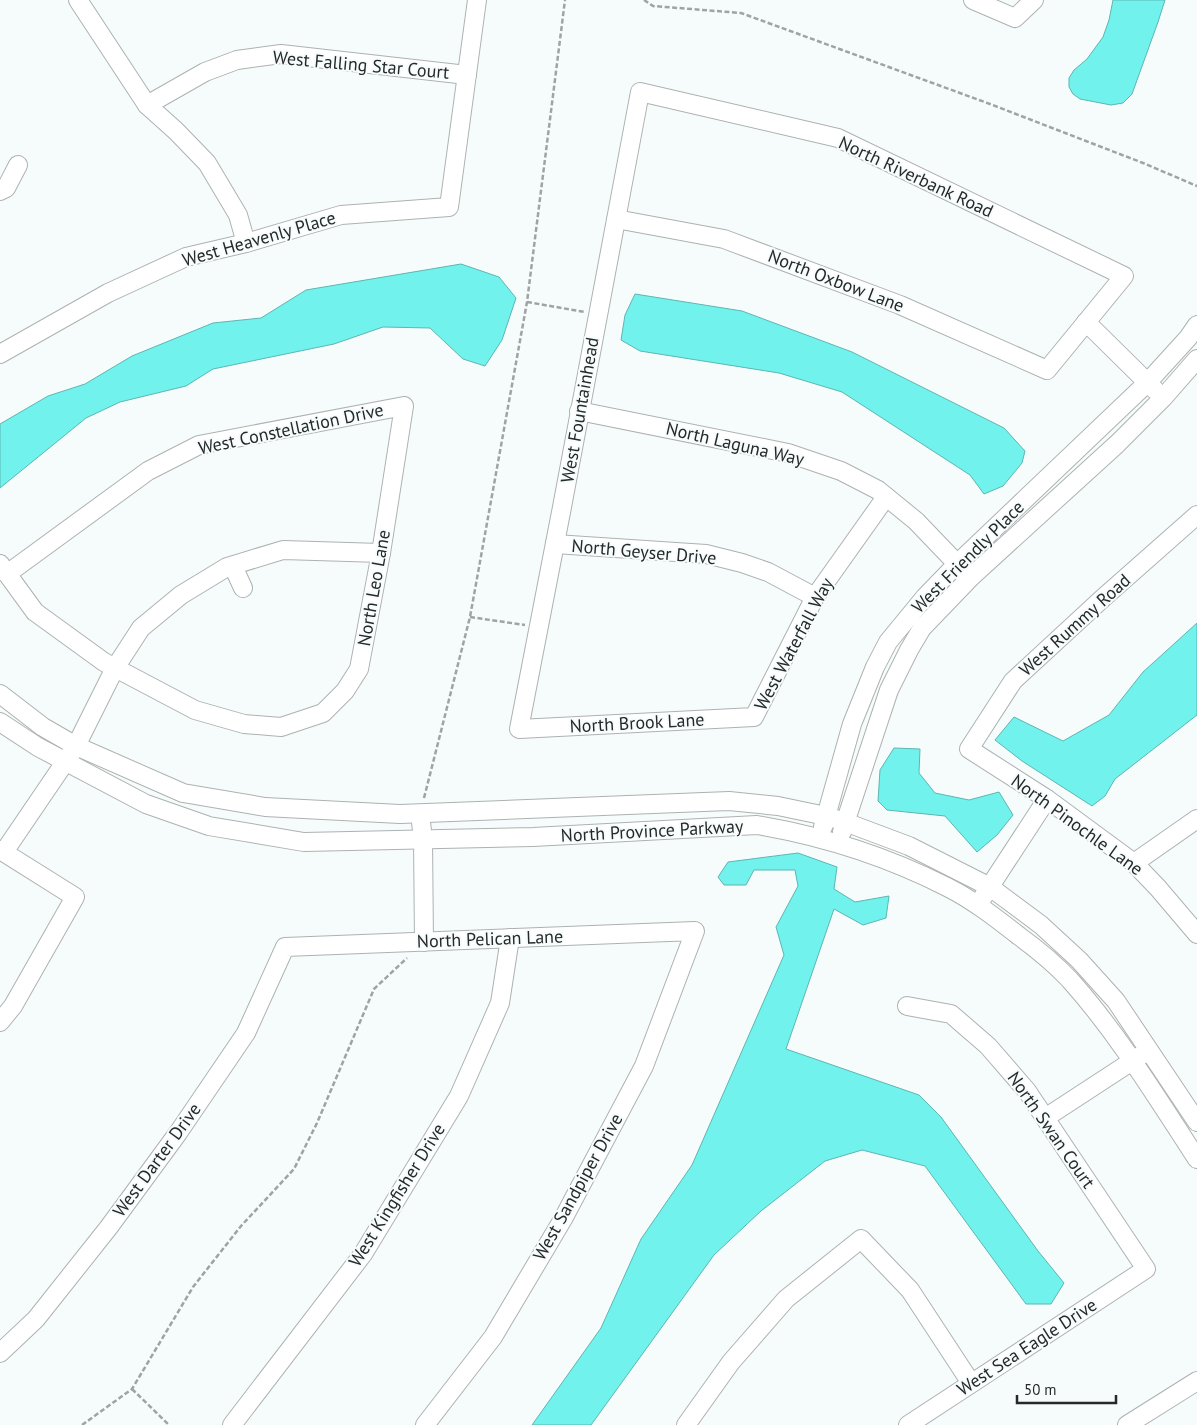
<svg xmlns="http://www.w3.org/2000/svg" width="1197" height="1425" viewBox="0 0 1197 1425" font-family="'PT Sans',sans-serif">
<rect width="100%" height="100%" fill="#f6fcfc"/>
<g fill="#72f2ed" stroke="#5cb6b2">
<polygon points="1113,0 1165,0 1158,22 1132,94 1123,103 1111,105 1080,99 1073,94 1069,87 1069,78 1074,70 1087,59 1103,37 1109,20"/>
<polygon points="461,264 499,277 516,298 502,340 485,366 463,359 430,328 383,327 334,344 213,369 186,386 120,402 86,418 0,488 0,424 48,396 85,384 132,356 213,323 261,318 306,290"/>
<polygon points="635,294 742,311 852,352 1004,428 1025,451 1022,463 1003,486 984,494 970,475 842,392 779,373 640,351 621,340 625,315"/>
<polygon points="1197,623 1197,715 1115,779 1105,796 1092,806 1022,761 995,740 1014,717 1063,741 1109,715 1143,672"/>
<polygon points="894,748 920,749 919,773 935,793 969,800 999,792 1013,815 997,835 977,852 945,816 887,810 878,801 880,770"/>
<polygon points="798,853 837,867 834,889 855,902 889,896 886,918 863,925 834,909 786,1049 919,1095 941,1117 1038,1251 1064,1283 1051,1304 1026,1304 925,1166 862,1150 825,1161 761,1211 714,1255 591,1425 532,1425 601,1328 641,1239 692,1165 784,955 776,927 798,886 795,870 754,870 746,885 724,885 718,877 728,862"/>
</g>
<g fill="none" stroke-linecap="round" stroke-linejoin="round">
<g stroke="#adb2b1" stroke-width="20">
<g id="minor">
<polyline points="78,0 147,105 176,131 207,163 238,215 246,243"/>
<polyline points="973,0 1015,18 1034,0"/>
<polyline points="147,105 205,72 237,60 281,54 467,75"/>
<polyline points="0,191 6,188 18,165"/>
<path d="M616,219L724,239L900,305L1047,370L1124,276L838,138L640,92C600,304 561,517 519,729L754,717L815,597L886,497"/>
<polyline points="1086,322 1155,390"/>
<polyline points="0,354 108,293 186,257 246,243 341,215 449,207 477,0"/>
<polyline points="579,411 788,453 841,471 878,490 916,521 964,571"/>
<polyline points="1197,515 1103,598 1013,681 969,749 1047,799 1134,863 1158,888 1197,934"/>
<polyline points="555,544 706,554 742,563 768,572 815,597"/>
<polyline points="0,564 35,612 104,662 195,710 244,724 281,727 323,713 345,691 359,669 381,553 404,406 199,445 148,471 7,574"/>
<polyline points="233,566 243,588"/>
<polyline points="0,694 43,727 76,746 183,793 265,807 400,814 729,801 778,806 826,816 845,822 909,846 990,887 1041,925 1079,960 1116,1001 1197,1122"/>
<path d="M0,722L38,747L146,804L209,826L304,842L533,837L757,825C822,836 888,857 947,887C973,900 996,918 1019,936C1037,949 1055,964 1070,980C1119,1035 1157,1098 1197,1159"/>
<polyline points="420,814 423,839 424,942"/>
<polyline points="823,827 852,724 875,667 888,642 925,597 957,564 1147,383 1188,338 1197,325"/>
<polyline points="842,832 889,690 909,650 922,628 971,577 1117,444 1163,398 1197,359"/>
<polyline points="0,850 75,897 13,1006 0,1022"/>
<polyline points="4,852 76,746 115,668 141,628 181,595 227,567 283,550 381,553"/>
<polyline points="1134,863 1197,819"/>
<polyline points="983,897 1047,799"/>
<polyline points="907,1006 951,1014 988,1046 1027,1091 1146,1269 908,1425"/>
<polyline points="1045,1118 1143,1054"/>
<polyline points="0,1353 36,1319 109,1227 178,1133 246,1033 285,947 695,931 644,1066 563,1219 493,1337 425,1425"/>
<polyline points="232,1425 363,1254 459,1096 500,1003 510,938"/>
<polyline points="686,1425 731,1362 786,1299 861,1239 910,1290 971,1383"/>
<polyline points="1127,1425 1197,1381"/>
</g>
</g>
<g stroke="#9fa3a3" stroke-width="2.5" stroke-dasharray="5 2.5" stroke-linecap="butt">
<polyline points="644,0 653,6 741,13 990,104 1143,163 1197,186"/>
<polyline points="527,302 585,312"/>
<polyline points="470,617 525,625"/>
<polyline points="424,798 470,617 527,302 565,0"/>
<polyline points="132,1389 169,1425"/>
<polyline points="82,1425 132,1389 193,1287 241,1226 294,1169 317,1123 374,989 407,958"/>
</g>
<use href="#minor" stroke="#fff" stroke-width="18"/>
</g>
<g text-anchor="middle" stroke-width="4" stroke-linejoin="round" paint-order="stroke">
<g font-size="18" fill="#272929" stroke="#f6fcfc">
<text transform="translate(361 65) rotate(5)" y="6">West Falling Star Court</text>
<text transform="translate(916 177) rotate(25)" y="6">North Riverbank Road</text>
<text transform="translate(259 239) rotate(-16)" y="6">West Heavenly Place</text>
<text transform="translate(836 281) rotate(21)" y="6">North Oxbow Lane</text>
<text transform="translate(580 410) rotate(-80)" y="6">West Fountainhead</text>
<text transform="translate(291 429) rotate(-12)" y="6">West Constellation Drive</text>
<text transform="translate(735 444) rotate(13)" y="6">North Laguna Way</text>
<text transform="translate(644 552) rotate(5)" y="6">North Geyser Drive</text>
<text transform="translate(968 557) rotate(-45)" y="6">West Friendly Place</text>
<text transform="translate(374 588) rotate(-80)" y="6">North Leo Lane</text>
<text transform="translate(1075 625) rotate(-42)" y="6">West Rummy Road</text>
<text transform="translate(794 644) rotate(-62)" y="6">West Waterfall Way</text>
<text transform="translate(637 723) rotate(-3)" y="6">North Brook Lane</text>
<text transform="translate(1077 825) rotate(36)" y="6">North Pinochle Lane</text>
<text transform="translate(652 831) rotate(-3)" y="6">North Province Parkway</text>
<text transform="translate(490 939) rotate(-2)" y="6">North Pelican Lane</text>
<text transform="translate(1051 1130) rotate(55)" y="6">North Swan Court</text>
<text transform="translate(157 1160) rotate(-54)" y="6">West Darter Drive</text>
<text transform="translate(578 1187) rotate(-61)" y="6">West Sandpiper Drive</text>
<text transform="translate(397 1195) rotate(-58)" y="6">West Kingfisher Drive</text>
<text transform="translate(1027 1347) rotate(-33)" y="6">West Sea Eagle Drive</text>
</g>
</g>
<path d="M1017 1395v8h99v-8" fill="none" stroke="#272929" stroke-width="2.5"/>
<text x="1024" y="1395" font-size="15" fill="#272929" stroke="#f6fcfc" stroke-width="4" paint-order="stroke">50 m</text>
</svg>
